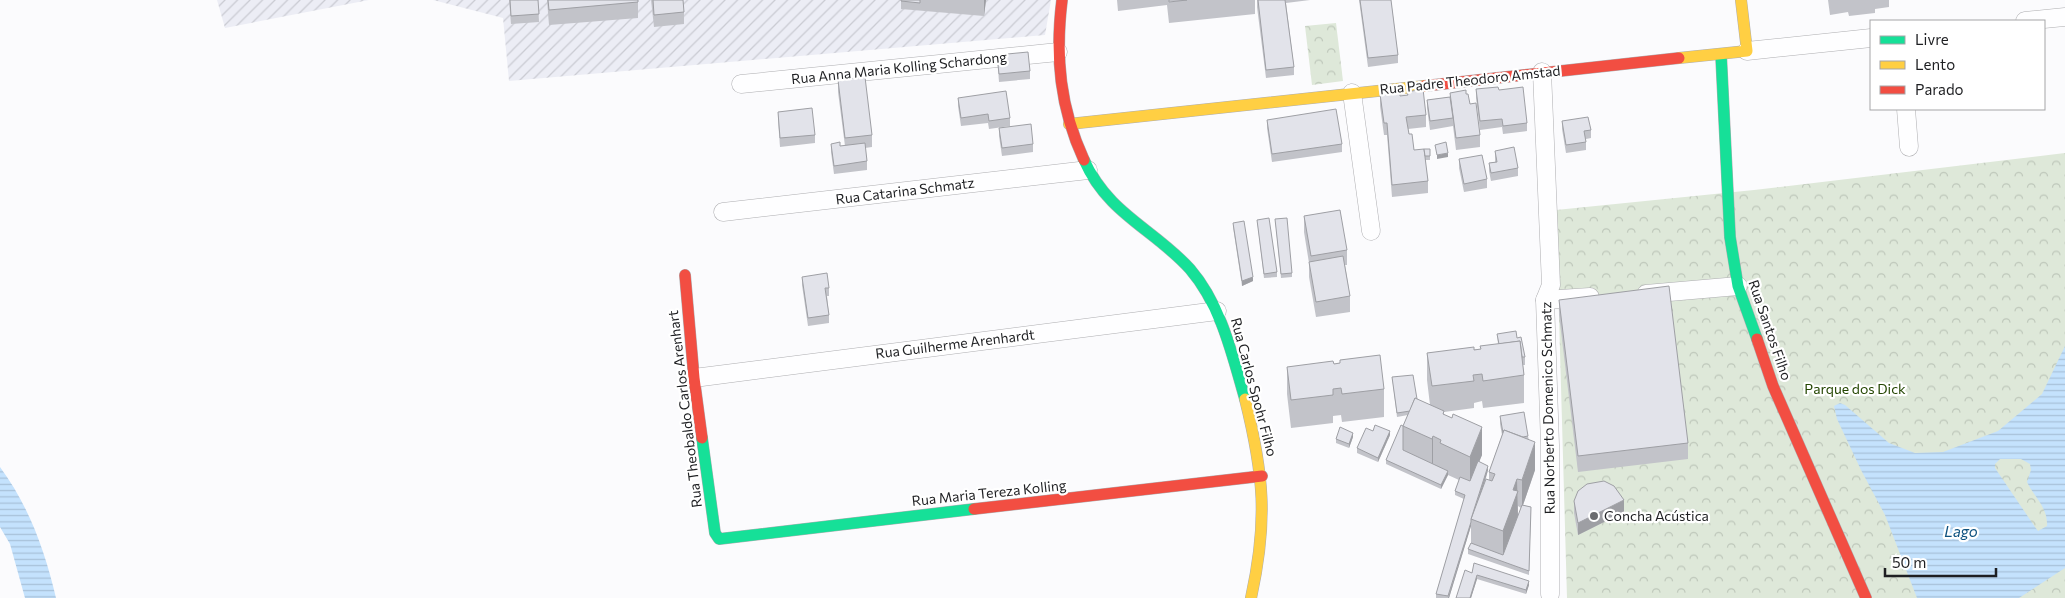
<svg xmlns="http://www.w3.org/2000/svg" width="2065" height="598" viewBox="0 0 2065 598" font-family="Commissioner,sans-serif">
<defs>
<pattern id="industrial-furrows" width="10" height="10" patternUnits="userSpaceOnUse" patternTransform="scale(1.25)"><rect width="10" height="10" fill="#ecedf5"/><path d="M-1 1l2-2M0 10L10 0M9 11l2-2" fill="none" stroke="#cacbd2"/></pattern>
<pattern id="park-crowns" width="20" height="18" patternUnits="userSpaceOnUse" patternTransform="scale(1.25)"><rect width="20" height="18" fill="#dee8d9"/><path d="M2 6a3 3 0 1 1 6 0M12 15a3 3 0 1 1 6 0" fill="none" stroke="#bec7ba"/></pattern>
<pattern id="water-rules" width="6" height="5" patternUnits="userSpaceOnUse" patternTransform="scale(1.25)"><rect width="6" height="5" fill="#c4e2fd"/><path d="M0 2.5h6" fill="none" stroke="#a8c1d9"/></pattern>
</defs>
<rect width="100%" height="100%" fill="#fbfbfd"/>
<g fill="url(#industrial-furrows)">
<polygon points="217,0 369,0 225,28"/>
<polygon points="433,0 1051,0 1045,35 509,81 503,18"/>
</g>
<g fill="url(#park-crowns)">
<polygon points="1336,23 1343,81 1312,85 1305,26"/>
<polygon points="2065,153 2065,598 1567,598 1556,210 1754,190"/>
</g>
<g fill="url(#water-rules)" fill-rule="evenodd">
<path d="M2065,346V568L2019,598H1917L1885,515L1861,470L1837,419L1834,406L1840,403L1845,405L1889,443L1915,453L1943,452L1998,431L2042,394ZM2000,459H2021L2030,464L2031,470L2027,482C2034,497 2048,507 2047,526L2038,531L2035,527L1995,468V464Z"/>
<path d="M0,467C29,506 45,551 56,598H25L10,544L0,527Z"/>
</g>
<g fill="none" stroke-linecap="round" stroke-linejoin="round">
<g stroke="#aeaeb1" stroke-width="19">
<g id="street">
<polyline points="2025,21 2065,17"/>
<polyline points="1747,51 1871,38"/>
<polyline points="1542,72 1551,285 1545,300 1550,445 1550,594"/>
<polyline points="741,84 1058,52"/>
<polyline points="1352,93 1371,231"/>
<polyline points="1906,109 1909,147"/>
<polyline points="723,212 1088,170"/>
<polyline points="1646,294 1738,286"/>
<polyline points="1545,300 1590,297"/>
<polyline points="694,378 1217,311"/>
</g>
</g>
<g stroke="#aeaeb1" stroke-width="12">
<g id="fast">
<polyline points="1721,54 1730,237 1738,286 1757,339"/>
<path d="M1084,160C1108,214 1154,229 1190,269C1221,305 1232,354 1245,399"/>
<polyline points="702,438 715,533 719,539 974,509"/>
</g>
</g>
<g stroke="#aeaeb1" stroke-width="12">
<g id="slow">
<polyline points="1679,58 1747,51 1741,0"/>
<polyline points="1069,124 1424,86"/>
<path d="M1245,399C1264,475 1268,521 1251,598"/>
</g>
</g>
<g stroke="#aeaeb1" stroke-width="12">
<g id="jam">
<path d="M1062,0C1055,57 1060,108 1084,160"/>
<polyline points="1424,86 1679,58"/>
<polyline points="685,275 694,378 702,438"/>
<polyline points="1757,339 1773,386 1866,598"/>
<polyline points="974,509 1262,476"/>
</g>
</g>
<use href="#street" stroke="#fefeff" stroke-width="18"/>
<use href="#fast" stroke="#16e098" stroke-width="11"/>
<use href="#slow" stroke="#ffcf43" stroke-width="11"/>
<use href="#jam" stroke="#f24e42" stroke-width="11"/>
</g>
<g fill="#c2c3c9" fill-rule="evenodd">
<polygon points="509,0 538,0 539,22 511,24"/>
<polygon points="547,0 638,0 638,18 549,25"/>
<polygon points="651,0 683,0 684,12 684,24 654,27"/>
<polygon points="901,0 986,0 984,16 901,9"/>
<polygon points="1117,0 1255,0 1255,14 1169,23 1167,5 1118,11"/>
<polygon points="1257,0 1310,0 1286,3 1294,67 1294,75 1266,78 1257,7"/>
<polygon points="1359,0 1391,0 1398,55 1398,63 1368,67"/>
<polygon points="1828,0 1889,0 1889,7 1875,9 1875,13 1849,16 1848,12 1830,15"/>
<polygon points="997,55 1030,71 1030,79 999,82"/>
<polygon points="838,80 872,135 872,147 865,148 867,161 867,170 834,174 831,152 831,144 840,146 845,146 838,92"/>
<polygon points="1476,89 1499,90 1527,123 1527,131 1503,134 1502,127 1480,130 1476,98"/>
<polygon points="1407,92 1426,115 1426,127 1408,129 1409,134 1414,150 1430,156 1430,160 1425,160 1428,181 1428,193 1392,197 1387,135 1384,135 1380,106 1380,94 1400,96 1407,95"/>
<polygon points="1450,93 1466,94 1480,135 1480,147 1456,150 1453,126 1430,130 1427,108 1427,100 1450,97"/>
<polygon points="958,98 1010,118 1010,126 989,129 988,123 961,126 958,106"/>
<polygon points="778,112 815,135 815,143 780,147 778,120"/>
<polygon points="1267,120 1342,144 1342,152 1272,162 1267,128"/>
<polygon points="1562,121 1591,130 1591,138 1586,139 1586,150 1566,153 1562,129"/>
<polygon points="999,128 1033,144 1033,152 1002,156 999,136"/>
<polygon points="1495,151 1518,168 1518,176 1491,181 1489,171 1489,163 1495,162"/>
<polygon points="1459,159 1487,179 1487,188 1464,192 1459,168"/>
<polygon points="1304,216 1347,250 1347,265 1345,265 1350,296 1350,312 1316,317 1309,277 1309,263 1304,232"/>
<polygon points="1275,219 1292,273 1292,277 1281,278"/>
<polygon points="1257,220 1277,272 1277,277 1264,278"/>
<polygon points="1233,223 1253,281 1242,286 1233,227"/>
<polygon points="802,277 829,288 829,296 827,296 829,315 829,323 808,326 802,285"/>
<polygon points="1559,300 1688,443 1688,459 1578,472 1559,315"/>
<path d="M1497,334L1517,338L1525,357V365H1523L1524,375V403L1483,408L1482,401L1474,403V408L1444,412V414L1482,455L1479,461L1488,470L1485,482L1489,480V472L1502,435L1500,424V416L1528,436L1535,470L1523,505L1531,507L1529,575L1468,554V549L1471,543V526L1449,598H1436V594L1464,499L1455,495V491L1459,480L1448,475L1441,489L1386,464V460L1403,426L1408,415L1397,417L1392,377L1417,399L1430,405L1427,380V353L1480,349L1498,344ZM1518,506L1521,508L1518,516Z"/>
<polygon points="1340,360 1384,389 1384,417 1342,422 1341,415 1333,416 1333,423 1291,428 1287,394 1287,367 1334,364 1340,363"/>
<polygon points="1390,435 1378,462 1357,453 1357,448"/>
<polygon points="1353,437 1349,448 1336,443 1336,439"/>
<polygon points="1574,501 1624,512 1578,535 1574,513"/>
<polygon points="1472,573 1529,585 1526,594 1477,579 1471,598 1456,598"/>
</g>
<g fill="#9e9fa4">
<polygon points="984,0 986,0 984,16"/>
<polygon points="1448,153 1448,157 1437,159 1437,155"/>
<polygon points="1253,277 1253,281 1242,286 1242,281"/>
<polygon points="1482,427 1482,455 1470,485 1470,457"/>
<polygon points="1390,431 1390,435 1378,462 1378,458"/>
<polygon points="1353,433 1353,437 1349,448 1349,444"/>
<polygon points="1433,436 1433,464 1432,467 1432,439"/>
<polygon points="1535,442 1535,470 1522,508 1522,480"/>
<polygon points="1488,466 1488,470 1473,520 1472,519"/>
<polygon points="1448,471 1448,475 1441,489 1441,485"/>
<polygon points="1517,479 1518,519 1503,559 1503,531 1513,490"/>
<polygon points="1624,500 1624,512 1578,535 1578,523"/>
<polygon points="1471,522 1471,526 1449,598 1448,598"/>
<polygon points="1477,575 1477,579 1471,598 1470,598"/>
<polygon points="1529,581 1529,585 1526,594 1526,590"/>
</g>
<g fill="#e2e3ea" stroke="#9e9fa4">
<polygon points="510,0 538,0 539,14 511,16"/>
<polygon points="548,0 638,0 638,2 549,10"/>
<polygon points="653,0 683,0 684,12 654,15"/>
<polygon points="901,0 920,0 920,3 901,1"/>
<polygon points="1169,0 1187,0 1169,2"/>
<polygon points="1258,0 1285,0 1294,67 1266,70"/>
<polygon points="1360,0 1391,0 1398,55 1368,58"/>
<polygon points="1028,52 1030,71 999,74 997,55"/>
<polygon points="865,77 872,135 845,138 838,80"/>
<polygon points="1498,87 1499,90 1523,87 1527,123 1503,126 1502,119 1480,121 1476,89"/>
<polygon points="1423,89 1426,115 1406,117 1409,134 1412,134 1414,150 1424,149 1428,181 1392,185 1387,123 1384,123 1380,94 1400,91 1400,96 1408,95 1407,92"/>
<polygon points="1466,90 1466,94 1468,94 1470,104 1476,103 1480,135 1456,138 1450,93"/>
<polygon points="1006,91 1010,118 989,121 988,114 961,118 958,98"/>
<polygon points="1450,97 1453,118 1430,121 1427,100"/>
<polygon points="812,108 815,135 780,138 778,112"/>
<polygon points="1336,109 1342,144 1272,154 1267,120"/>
<polygon points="1588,117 1591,130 1584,131 1586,142 1566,145 1562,121"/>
<polygon points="1031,124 1033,144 1002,148 999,128"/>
<polygon points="840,142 840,146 865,143 867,161 834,166 831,144"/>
<polygon points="1446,142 1448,153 1437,155 1435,145"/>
<polygon points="1514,147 1518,168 1491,173 1489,163 1497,162 1495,151"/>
<polygon points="1424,149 1430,149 1430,156 1425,156"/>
<polygon points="1482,155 1487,179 1464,184 1459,159"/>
<polygon points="1340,210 1347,250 1311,256 1304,216"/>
<polygon points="1269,218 1277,272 1264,274 1257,220"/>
<polygon points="1287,218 1292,273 1281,274 1275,219"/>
<polygon points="1244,221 1253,277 1242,281 1233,223"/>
<polygon points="1343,256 1350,296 1316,302 1309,262"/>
<polygon points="827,273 829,288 825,288 829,315 808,318 802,277"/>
<polygon points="1669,286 1688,443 1578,456 1559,300"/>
<polygon points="1516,331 1517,338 1521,337 1525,357 1522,357 1520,341 1499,344 1497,334"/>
<polygon points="1520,341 1524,375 1483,381 1482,374 1473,375 1474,381 1432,386 1427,353 1474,347 1474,350 1481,349 1480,346"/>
<polygon points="1380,355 1384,389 1342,394 1341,388 1333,389 1333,395 1291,400 1287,367 1333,361 1334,364 1340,363 1340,360"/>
<polygon points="1413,375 1417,399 1415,398 1410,411 1397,413 1392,377"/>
<polygon points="1415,398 1444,411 1443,414 1452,418 1453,414 1482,427 1470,457 1440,443 1441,440 1433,436 1432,439 1403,426"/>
<polygon points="1524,412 1528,436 1523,437 1504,430 1503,433 1500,416"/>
<polygon points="1375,425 1390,431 1378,458 1357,448 1366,428 1373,431"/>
<polygon points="1401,425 1403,426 1403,450 1448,471 1441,485 1386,460"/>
<polygon points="1340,427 1353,433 1349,444 1336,439"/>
<polygon points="1504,430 1535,442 1522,480 1517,479 1513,490 1518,491 1503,531 1471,519 1486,479 1492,481 1495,474 1489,472"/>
<polygon points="1478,461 1488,466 1471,519 1471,522 1448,596 1436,594 1465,495 1455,491 1460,477 1470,481"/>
<polygon points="1604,481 1614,486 1624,500 1578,523 1574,501 1578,491 1587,484"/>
<polygon points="1522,505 1531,507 1529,571 1468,549 1471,543 1503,555"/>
<polygon points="1474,563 1529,581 1526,590 1477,575 1470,598 1456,598 1465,570 1472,573"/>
</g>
<circle fill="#6b6c6f" stroke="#fff" stroke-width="2" cx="1594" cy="516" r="5"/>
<g text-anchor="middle" stroke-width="4.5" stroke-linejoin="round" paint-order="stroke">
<g font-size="14" fill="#1e1f22" stroke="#fff">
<text transform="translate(899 68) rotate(-6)" y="5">Rua Anna Maria Kolling Schardong</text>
<text transform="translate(1470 80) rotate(-6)" y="5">Rua Padre Theodoro Amstad</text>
<text transform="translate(905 191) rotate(-7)" y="5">Rua Catarina Schmatz</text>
<text transform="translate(1770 330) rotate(71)" y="5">Rua Santos Filho</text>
<text transform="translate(955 344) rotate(-7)" y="5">Rua Guilherme Arenhardt</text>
<text transform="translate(1254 387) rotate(75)" y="5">Rua Carlos Spohr Filho</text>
<text transform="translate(1548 408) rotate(-91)" y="5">Rua Norberto Domenico Schmatz</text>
<text transform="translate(685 409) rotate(-97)" y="5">Rua Theobaldo Carlos Arenhart</text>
<text transform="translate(989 493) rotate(-6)" y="5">Rua Maria Tereza Kolling</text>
</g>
<g font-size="14" fill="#244602" stroke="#fff">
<text x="1855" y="394">Parque dos Dick</text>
</g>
<g font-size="14" fill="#1e1f22" stroke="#fff" text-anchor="start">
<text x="1604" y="521">Concha Acústica</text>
</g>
<g font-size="15" font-style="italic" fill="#0e5280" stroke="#fff">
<text x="1961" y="537">Lago</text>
</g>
</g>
<rect x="1870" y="20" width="175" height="90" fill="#ffffff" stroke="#a5a5a7"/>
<rect x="1880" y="36" width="25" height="8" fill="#16e098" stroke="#a5a5a7"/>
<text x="1915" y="45" font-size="15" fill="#1e1f22">Livre</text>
<rect x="1880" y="61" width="25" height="8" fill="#ffcf43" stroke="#a5a5a7"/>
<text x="1915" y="70" font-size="15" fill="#1e1f22">Lento</text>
<rect x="1880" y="86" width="25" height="8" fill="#f24e42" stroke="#a5a5a7"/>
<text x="1915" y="95" font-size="15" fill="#1e1f22">Parado</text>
<path d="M1885 568v8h111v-8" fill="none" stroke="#1e1f22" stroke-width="2.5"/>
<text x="1892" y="568" font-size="15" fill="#1e1f22" stroke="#ffffff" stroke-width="4" paint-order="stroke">50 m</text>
</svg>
